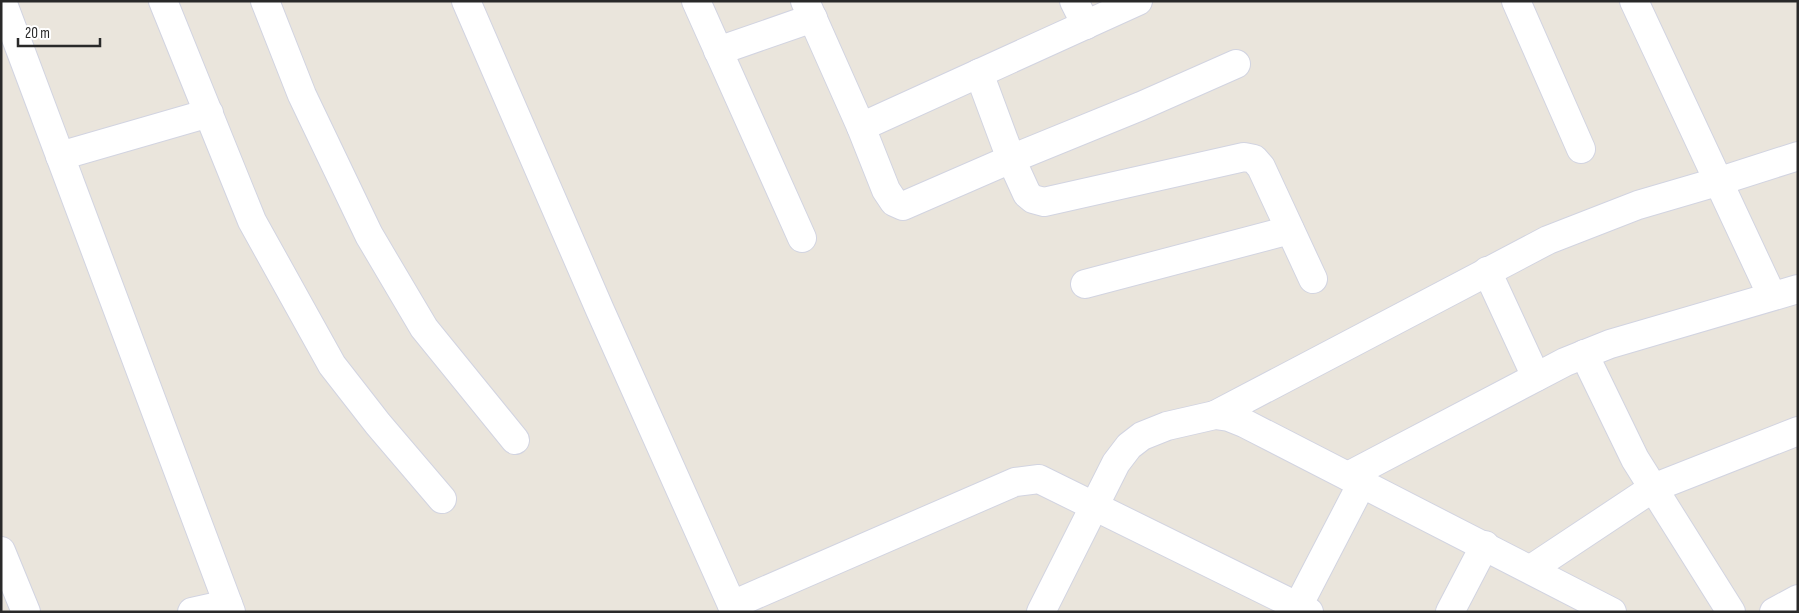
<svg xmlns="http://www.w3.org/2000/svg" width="1799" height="613" viewBox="0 0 1799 613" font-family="'Sofia Sans Condensed',sans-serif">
<rect width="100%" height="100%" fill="#eae5dc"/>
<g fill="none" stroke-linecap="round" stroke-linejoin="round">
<g stroke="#d2d4e1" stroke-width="30">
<g id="street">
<polyline points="2,1 231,612"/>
<polyline points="163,1 252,221 332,365 378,424 442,499"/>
<polyline points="265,1 302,95 369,235 424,328 515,440"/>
<polyline points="466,1 600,310 735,612"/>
<polyline points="696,1 802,238"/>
<polyline points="805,1 861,127 886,190 894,202 903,206 1011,159 1141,106 1236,64"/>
<polyline points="1074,1 1086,25"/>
<polyline points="1516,1 1581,149"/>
<polyline points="1634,1 1772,296"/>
<polyline points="718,51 813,18"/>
<polyline points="979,73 1011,159 1027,194 1033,199 1044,202 1244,157 1254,159 1261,167 1313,279"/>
<polyline points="861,127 1138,1"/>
<polyline points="60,156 209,113"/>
<polyline points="1487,271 1536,377"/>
<polyline points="1085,284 1290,230"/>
<polyline points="1584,354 1635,459 1731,612"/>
<polyline points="1215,415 1548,240 1638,205 1720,181 1798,156"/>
<polyline points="1348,476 1565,362 1610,344 1798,289"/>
<polyline points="1,551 26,612"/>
<polyline points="1531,569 1653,488 1798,431"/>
<polyline points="732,605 1015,482 1039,479 1309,612"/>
<polyline points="192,612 228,604"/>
<polyline points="1041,612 1116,463 1129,446 1142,436 1167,426 1215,415 1229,417 1244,423 1612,612"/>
<polyline points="1295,612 1362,483"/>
<polyline points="1450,612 1485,545"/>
<polyline points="1774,612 1798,599"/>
</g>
</g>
<use href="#street" stroke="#fff" stroke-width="28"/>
</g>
<rect width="1799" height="613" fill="none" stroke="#292929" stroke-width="5"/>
<path d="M18 38v8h82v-8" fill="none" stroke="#292929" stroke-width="2.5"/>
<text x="25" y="38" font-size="15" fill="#292929" stroke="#ffffff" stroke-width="4" paint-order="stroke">20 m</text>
</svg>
